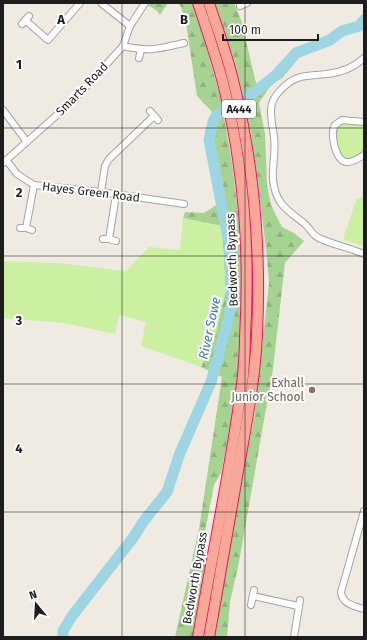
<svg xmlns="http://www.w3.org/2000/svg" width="367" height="640" viewBox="0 0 367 640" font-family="'Fira Sans',sans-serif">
<defs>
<pattern id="forest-firs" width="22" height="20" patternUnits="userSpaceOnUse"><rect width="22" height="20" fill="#a7d392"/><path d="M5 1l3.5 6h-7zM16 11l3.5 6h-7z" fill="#8fb57d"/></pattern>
</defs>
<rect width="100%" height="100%" fill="#f0ebe2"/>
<g fill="#cbf0a2">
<path d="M343,124L364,125V151L351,159L343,157C336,150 331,129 343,124Z"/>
<polygon points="364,196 364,240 362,246 343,239 356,200"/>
<polygon points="183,218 222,226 226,290 214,341 201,367 141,346 146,322 119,315 115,334 64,323 3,318 3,261 59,263 126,271 149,247 180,250"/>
</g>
<g fill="url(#forest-firs)">
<polygon points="150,3 168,3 160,15 157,11 148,5"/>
<polygon points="179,3 192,3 198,17 221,100 232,162 241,238 243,287 238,388 221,473 214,485 203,542 206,545 206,569 194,637 175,637 199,529 222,377 201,367 214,341 226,290 222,226 183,218 185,212 204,213 221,202 209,140 213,122 216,116 197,96 185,17"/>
<path d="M215,3H234L241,20L256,83C274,79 279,68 289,55L297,56L296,61L289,70L282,78L271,85L259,103L265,134L267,185L271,205L282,227L294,233L304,241L285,263L273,369L239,562L230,602L227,637H215L237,504L255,413L269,283L266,248L251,132L236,65Z"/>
</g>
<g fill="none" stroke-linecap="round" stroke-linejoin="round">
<polyline stroke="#9ed5e2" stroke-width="11" points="63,637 63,631 72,616 133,538 143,522 167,492 180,453 211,382 226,329 232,301 229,243 209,140 213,122 216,116 255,92 277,74 296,53 330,40 342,31 359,26 364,20"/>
<g stroke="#a4a4a4" stroke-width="8">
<g id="minor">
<polyline points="101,3 130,26"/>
<polyline points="240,6 247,3"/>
<polyline points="25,20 48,40 80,3"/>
<polyline points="22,24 29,16"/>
<path d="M123,46C150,52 158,49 184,43"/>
<polyline points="139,58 141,50"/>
<path d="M364,58C353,68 340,73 326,74C310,76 298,74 286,85C265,102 271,114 274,137C276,151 272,166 273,180C276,206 288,210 306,225C311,230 313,237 321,239C335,245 350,248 364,254"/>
<polyline points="3,110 27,142"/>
<polyline points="150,111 158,120"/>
<path d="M364,122L342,120L335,125C330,133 335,160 346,162C352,163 359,158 364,155"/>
<polyline points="7,161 17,174 34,185 101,192 184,204"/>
<polyline points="3,163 75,99 123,46 130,26 145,3"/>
<polyline points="101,192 105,166 109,159 154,116"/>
<polyline points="20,228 26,228 32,230"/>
<polyline points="26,228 34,185"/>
<polyline points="103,239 109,239 116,241"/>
<polyline points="109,239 116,195"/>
<path d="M364,511L341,592C342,604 354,606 364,609"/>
<polyline points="253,596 298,606"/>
<polyline points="251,605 254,590"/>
<polyline points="294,637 300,600"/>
</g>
</g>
<g stroke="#eb1263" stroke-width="12">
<g id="trunk">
<path d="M198,3C207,30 216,56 223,83C244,166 250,252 245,337C245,350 244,363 243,376C232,463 213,550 198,637"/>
<path d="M209,3C217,28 227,54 233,80C254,163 261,249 257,334C255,380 246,426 238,471C228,527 219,582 209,637"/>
</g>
</g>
<use href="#minor" stroke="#fff" stroke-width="6"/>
<use href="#trunk" stroke="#f8a898" stroke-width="10"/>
</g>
<path fill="none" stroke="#1d1d1d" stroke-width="1" stroke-opacity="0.55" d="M122,3V637M245,3V637M3,128H364M3,256H364M3,384H364M3,512H364"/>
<circle fill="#8d6e63" stroke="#fff" stroke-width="1.5" cx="312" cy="390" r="4"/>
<g text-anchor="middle" stroke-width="4" stroke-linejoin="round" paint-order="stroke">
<rect fill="#fff" stroke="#616161" stroke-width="1" x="222" y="100" width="34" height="18" rx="3"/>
<g font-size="11" font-weight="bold" fill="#1d1d1d">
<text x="239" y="113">A444</text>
</g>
<g font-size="12" fill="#1d1d1d" stroke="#fff">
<text transform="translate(82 89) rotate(-46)" y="4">Smarts Road</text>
<text transform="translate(91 192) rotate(7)" y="4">Hayes Green Road</text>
<text transform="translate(232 260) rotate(-92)" y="4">Bedworth Bypass</text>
<text transform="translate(195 578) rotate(-80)" y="4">Bedworth Bypass</text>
</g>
<g font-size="12" fill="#785e54" stroke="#fff" text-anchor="end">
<text x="304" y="387">Exhall<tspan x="304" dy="14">Junior School</tspan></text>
</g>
<g font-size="13" font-style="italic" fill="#3e7aaf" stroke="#fff">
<text transform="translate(209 328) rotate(-78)" y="5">River Sowe</text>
</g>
</g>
<g font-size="13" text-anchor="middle" font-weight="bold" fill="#1d1d1d" stroke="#fff" stroke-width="4" stroke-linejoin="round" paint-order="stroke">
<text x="61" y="24">A</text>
<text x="184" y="24">B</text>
<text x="19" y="69">1</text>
<text x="19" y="197">2</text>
<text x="19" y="325">3</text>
<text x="19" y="453">4</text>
</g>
<rect width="367" height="640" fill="none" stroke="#1d1d1d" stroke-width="8"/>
<g transform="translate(36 604) rotate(342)" stroke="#ffffff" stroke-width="3" paint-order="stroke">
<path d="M0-3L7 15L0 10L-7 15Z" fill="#1d1d1d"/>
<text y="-6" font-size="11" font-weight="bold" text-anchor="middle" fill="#1d1d1d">N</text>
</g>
<path d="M223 34v6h95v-6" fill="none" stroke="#1d1d1d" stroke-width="2"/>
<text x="229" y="34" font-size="12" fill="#1d1d1d" stroke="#ffffff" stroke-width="3" paint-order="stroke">100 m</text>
</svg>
